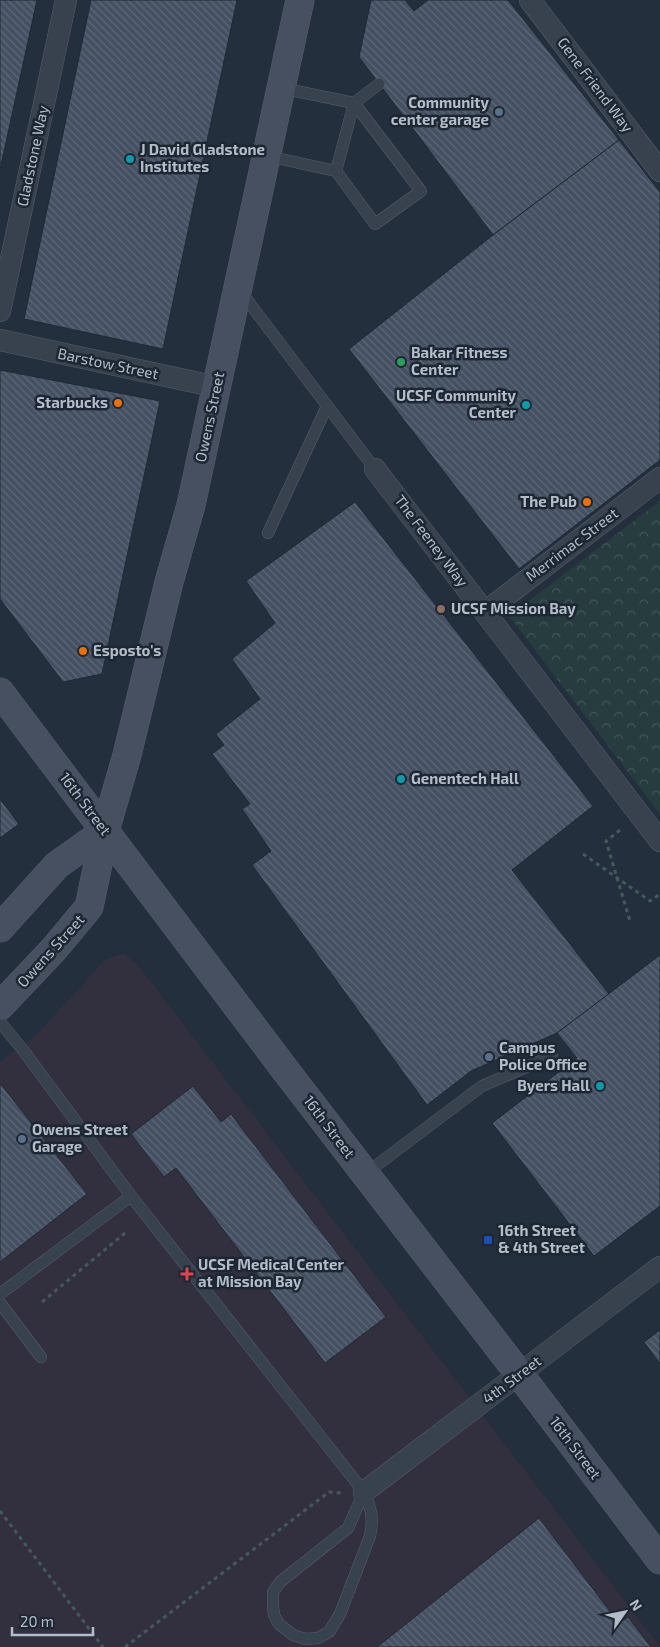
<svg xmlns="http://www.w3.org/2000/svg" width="660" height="1647" viewBox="0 0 660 1647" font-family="'Exo 2',sans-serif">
<defs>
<pattern id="park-crowns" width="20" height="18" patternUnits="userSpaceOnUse" patternTransform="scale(1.25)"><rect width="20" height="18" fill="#263c3f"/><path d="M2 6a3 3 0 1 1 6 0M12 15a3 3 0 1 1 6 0" fill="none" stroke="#435659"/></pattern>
<pattern id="building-back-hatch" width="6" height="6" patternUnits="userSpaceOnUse" patternTransform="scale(1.25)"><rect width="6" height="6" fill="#455162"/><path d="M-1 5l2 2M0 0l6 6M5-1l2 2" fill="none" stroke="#5d6877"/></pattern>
</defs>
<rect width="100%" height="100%" fill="#242f3e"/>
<polygon fill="#32303f" points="124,954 138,965 660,1647 0,1647 0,1062 35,1036 106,959"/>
<polygon fill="url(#park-crowns)" points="660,501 660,814 509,616"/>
<g fill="url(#building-back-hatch)" stroke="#1f2835">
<polygon points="0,0 37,0 0,170"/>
<polygon points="91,0 237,0 163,349 24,319"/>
<polygon points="371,0 405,0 414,11 428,0 508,0 619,140 493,235 359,57"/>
<polygon points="619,140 660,192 660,460 519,569 349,349 493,235"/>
<polygon points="0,370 160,401 102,674 63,682 0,599"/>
<polygon points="355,502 593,806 512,870 609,994 557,1033 471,1071 427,1105 252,865 271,851 242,809 250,804 212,754 224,745 216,734 260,699 232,659 275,623 246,581"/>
<polygon points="0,799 19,824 0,838"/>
<polygon points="660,955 660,1206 594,1256 492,1123 577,1058 557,1033"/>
<polygon points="0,1083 87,1194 0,1262"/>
<polygon points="193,1086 221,1122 231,1114 386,1317 325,1363 176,1168 164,1177 131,1134"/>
<polygon points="660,1330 660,1364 644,1342"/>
<polygon points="539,1518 619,1623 628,1617 651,1647 377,1647"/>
</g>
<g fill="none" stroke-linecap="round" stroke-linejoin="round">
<g stroke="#565f6c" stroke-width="12">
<g id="lane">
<polyline points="281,88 354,103 379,84"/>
<polyline points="267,156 336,171 354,103"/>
<polyline points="336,171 375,224 421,191 354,103"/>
<polyline points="241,292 375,469"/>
<polyline points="268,533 327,406"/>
<path d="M0,1022L23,1050L131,1196L364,1492C371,1509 374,1517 370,1536L340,1614L329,1632L318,1638L305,1639L293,1635L279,1624L274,1615L273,1606V1592L280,1582L348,1528L364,1492"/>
<polyline points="365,1174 482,1086 552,1056"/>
<polyline points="0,1294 131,1196"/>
<polyline points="0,1303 41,1357"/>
</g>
</g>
<g stroke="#565f6c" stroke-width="22">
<g id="street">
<polyline points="530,0 660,171"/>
<polyline points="0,311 66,0"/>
<polyline points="0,340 217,387"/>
<polyline points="375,469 660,841"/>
<polyline points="485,612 660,478"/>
<polyline points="364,1492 660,1267"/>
</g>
</g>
<g stroke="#565f6c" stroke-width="29">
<g id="secondary">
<polyline points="0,692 286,1071 520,1375 660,1560"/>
<polyline points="0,928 57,865 105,831"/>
<polyline points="0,1006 54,949 89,907 105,831 127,755 169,582 191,505 300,0"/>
</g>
</g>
<g stroke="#44595c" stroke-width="3" stroke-dasharray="4 4" stroke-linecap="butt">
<polyline points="620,830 606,841 630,921"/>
<polyline points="583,854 650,901 660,894"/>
<polyline points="42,1302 125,1233"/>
<polyline points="0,1511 103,1647"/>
<polyline points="125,1647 329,1492 341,1493"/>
</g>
<use href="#lane" stroke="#38414e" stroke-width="11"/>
<use href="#street" stroke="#38414e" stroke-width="21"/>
<use href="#secondary" stroke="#465061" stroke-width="28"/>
</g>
<g fill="#5c6f8a" stroke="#1d2633" stroke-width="2">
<circle cx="499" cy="112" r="5"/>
<circle cx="489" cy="1057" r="5"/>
<circle cx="22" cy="1139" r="5"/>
</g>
<g fill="#0f9aa8" stroke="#1d2633" stroke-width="2">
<circle cx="130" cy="159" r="5"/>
<circle cx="526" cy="405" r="5"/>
<circle cx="401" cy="779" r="5"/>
<circle cx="600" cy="1086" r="5"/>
</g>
<circle fill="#2e9e5b" stroke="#1d2633" stroke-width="2" cx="401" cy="362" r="5"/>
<g fill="#e8710a" stroke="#1d2633" stroke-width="2">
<circle cx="118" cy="403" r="5"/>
<circle cx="587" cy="502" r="5"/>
<circle cx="83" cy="651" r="5"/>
</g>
<circle fill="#8d6e63" stroke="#1d2633" stroke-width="2" cx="441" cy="609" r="5"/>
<rect fill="#1a4fb4" stroke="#1d2633" stroke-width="2" x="483" y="1235" width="10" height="10" rx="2.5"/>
<path fill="#e0444e" stroke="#1d2633" stroke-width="2" d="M184.5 1266.5h5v5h5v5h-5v5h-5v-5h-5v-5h5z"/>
<g text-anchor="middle" stroke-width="5" stroke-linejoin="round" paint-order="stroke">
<g font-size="15" fill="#b4bcc9" stroke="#1d2633">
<text transform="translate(595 85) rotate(53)" y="5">Gene Friend Way</text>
<text transform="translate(33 156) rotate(-78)" y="5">Gladstone Way</text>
<text transform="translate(108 364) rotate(12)" y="5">Barstow Street</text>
<text transform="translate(210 417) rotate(-78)" y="5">Owens Street</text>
<text transform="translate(431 541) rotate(53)" y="5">The Feeney Way</text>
<text transform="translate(572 545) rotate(-37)" y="5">Merrimac Street</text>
<text transform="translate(85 804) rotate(53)" y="5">16th Street</text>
<text transform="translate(51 951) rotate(-48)" y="5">Owens Street</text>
<text transform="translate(329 1127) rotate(53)" y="5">16th Street</text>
<text transform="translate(512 1380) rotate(-37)" y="5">4th Street</text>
<text transform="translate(575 1448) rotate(53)" y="5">16th Street</text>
</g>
<g font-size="15" font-weight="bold" fill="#b4bcc9" stroke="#1d2633" text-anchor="start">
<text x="489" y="108" text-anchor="end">Community<tspan x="489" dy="17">center garage</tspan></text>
<text x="140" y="155">J David Gladstone<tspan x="140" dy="17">Institutes</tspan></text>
<text x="411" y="358">Bakar Fitness<tspan x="411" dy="17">Center</tspan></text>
<text x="516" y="401" text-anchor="end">UCSF Community<tspan x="516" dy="17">Center</tspan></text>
<text x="108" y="408" text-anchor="end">Starbucks</text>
<text x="577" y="507" text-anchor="end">The Pub</text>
<text x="451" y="614">UCSF Mission Bay</text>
<text x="93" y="656">Esposto's</text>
<text x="411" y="784">Genentech Hall</text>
<text x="499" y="1053">Campus<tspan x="499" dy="17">Police Office</tspan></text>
<text x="590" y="1091" text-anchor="end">Byers Hall</text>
<text x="32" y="1135">Owens Street<tspan x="32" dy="17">Garage</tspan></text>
<text x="498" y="1236">16th Street<tspan x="498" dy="17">&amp; 4th Street</tspan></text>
<text x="198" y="1270">UCSF Medical Center<tspan x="198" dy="17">at Mission Bay</tspan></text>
</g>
</g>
<g transform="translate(625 1612) rotate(57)" stroke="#1d2633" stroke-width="4" paint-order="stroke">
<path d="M0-4L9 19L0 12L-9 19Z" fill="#b4bcc9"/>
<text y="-8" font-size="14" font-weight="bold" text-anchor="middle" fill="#b4bcc9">N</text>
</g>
<path d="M12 1627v8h81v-8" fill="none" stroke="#b4bcc9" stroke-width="2.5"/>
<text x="20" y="1627" font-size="15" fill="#b4bcc9" stroke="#1d2633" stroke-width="4" paint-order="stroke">20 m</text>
</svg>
